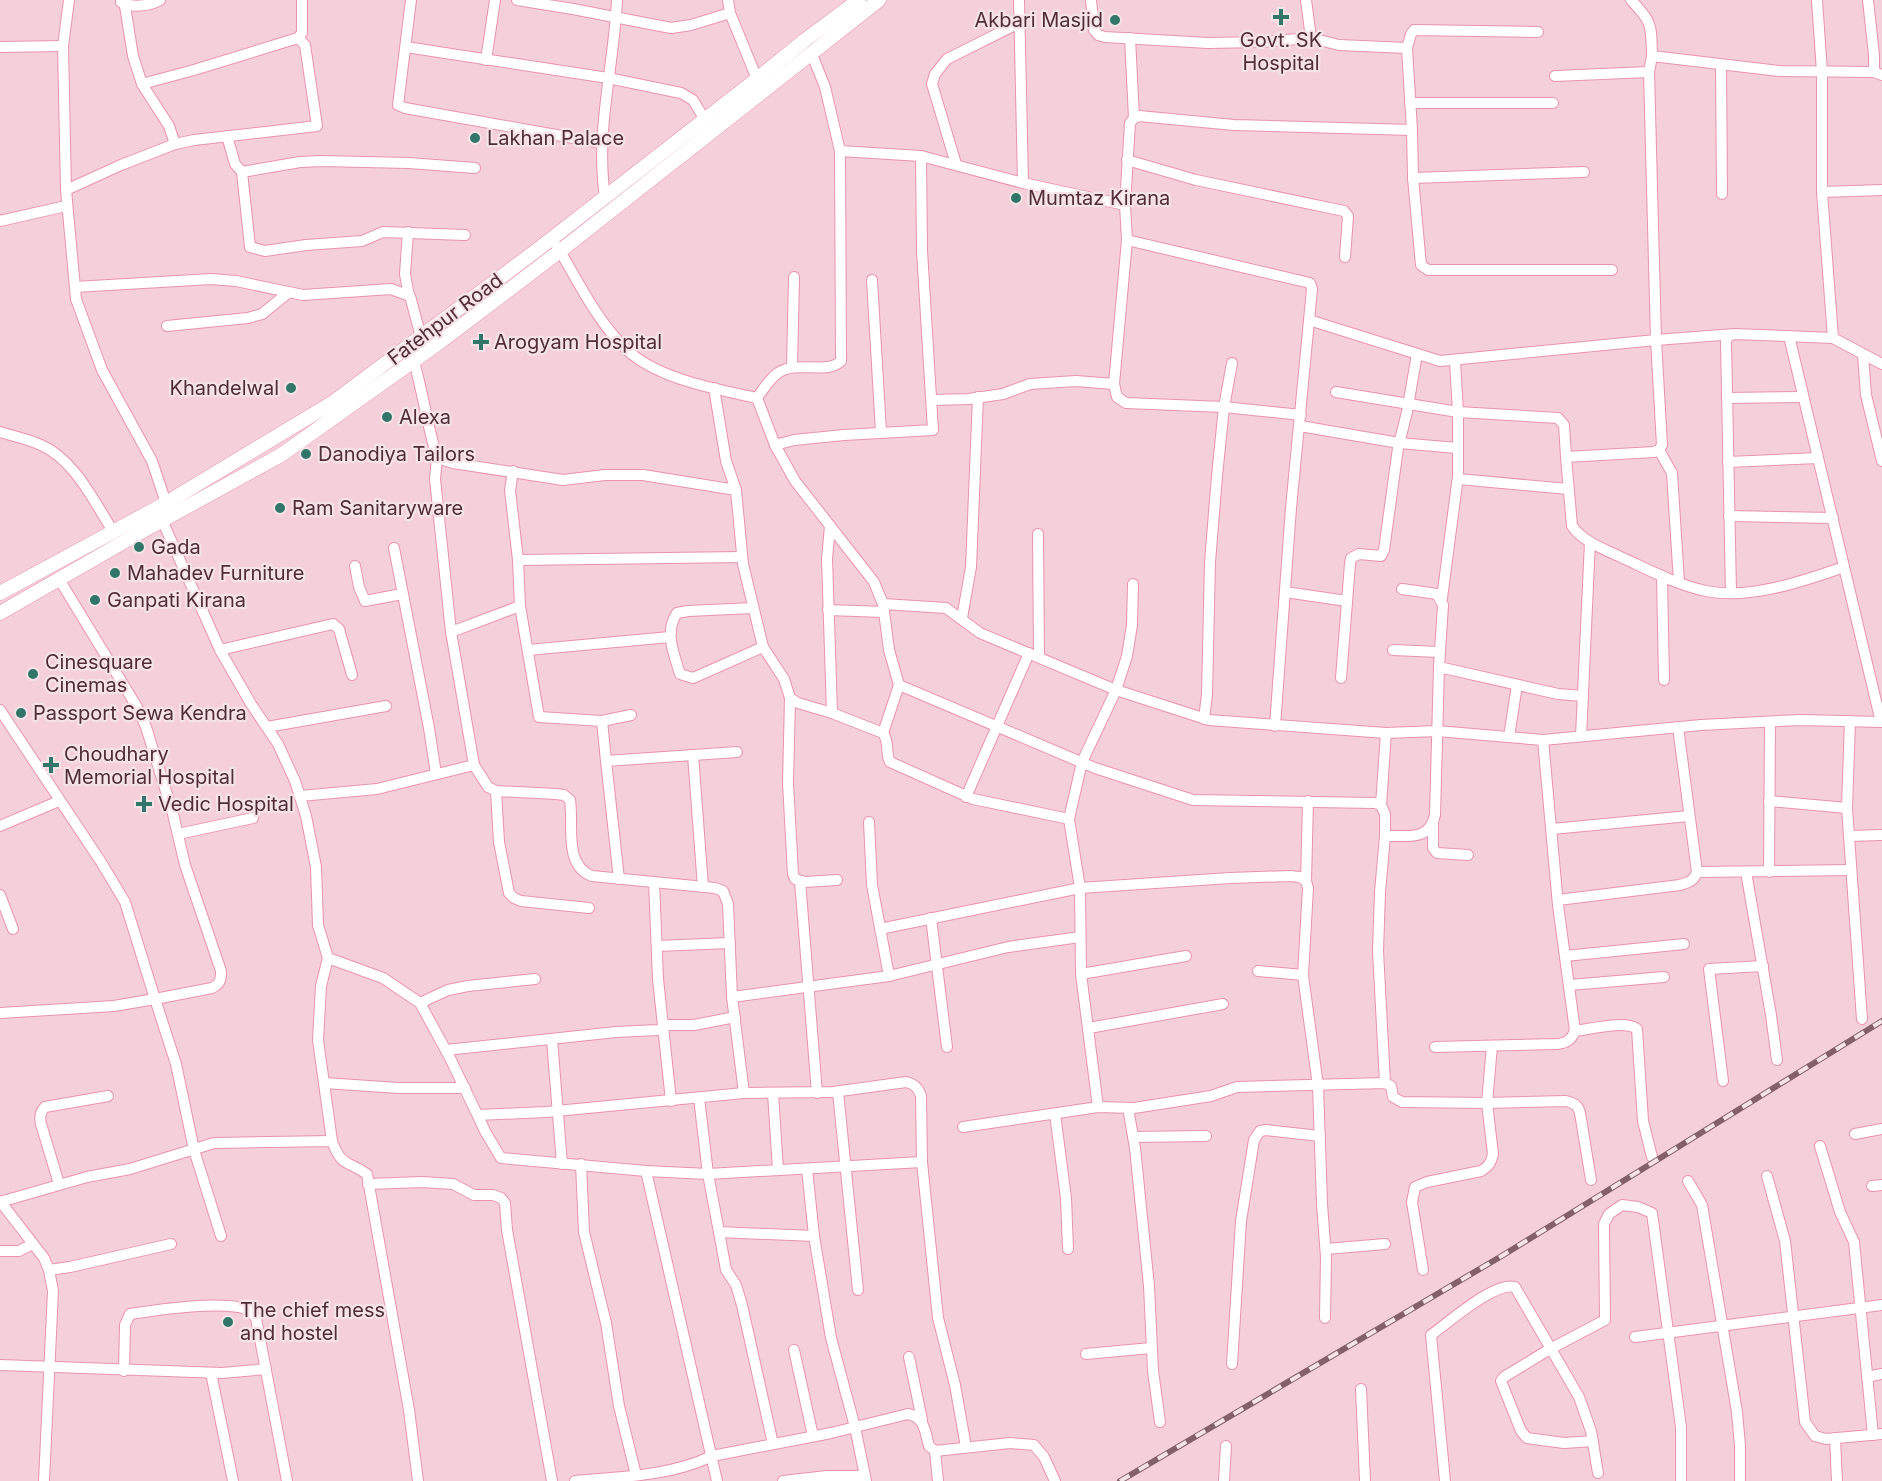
<svg xmlns="http://www.w3.org/2000/svg" width="1882" height="1481" viewBox="0 0 1882 1481" font-family="Inter,sans-serif">
<rect width="100%" height="100%" fill="#f5d0da"/>
<g fill="none" stroke-linecap="round" stroke-linejoin="round">
<g stroke="#e993af" stroke-width="12">
<g id="minor">
<polyline points="69,0 63,46 66,190 76,299 102,370 152,461 166,503"/>
<polyline points="411,0 398,105 405,108 601,143"/>
<polyline points="517,0 573,9 671,28 691,25 730,13"/>
<polyline points="728,0 730,13 757,79"/>
<polyline points="1019,0 1023,183"/>
<polyline points="1091,0 1094,30 1098,35 1105,37 1208,43 1262,42 1311,38"/>
<polyline points="1306,0 1311,38 1339,45 1407,48 1411,34 1414,30 1538,32"/>
<path d="M1631,0C1653,23 1651,25 1652,56L1779,71L1874,72L1882,75"/>
<polyline points="1817,0 1822,72 1822,192 1833,338"/>
<polyline points="1868,0 1874,55 1874,72"/>
<path d="M121,2C132,8 149,6 160,0"/>
<polyline points="1130,38 1134,118"/>
<polyline points="0,47 63,46"/>
<polyline points="406,47 608,78 681,93 693,100 705,120"/>
<polyline points="1407,48 1412,130 1413,178 1421,265 1428,270 1612,270"/>
<polyline points="811,52 825,87 840,151 921,156 1023,183 1125,205 1127,240 1310,283 1312,289 1291,508 1275,726"/>
<polyline points="486,60 495,0"/>
<polyline points="1721,66 1722,194"/>
<polyline points="1555,76 1649,72"/>
<polyline points="142,84 194,70 298,38 302,33 302,0"/>
<polyline points="1410,103 1553,103"/>
<polyline points="227,136 235,164 242,172 300,162 321,161 409,163 475,168"/>
<polyline points="175,144 194,140 317,126 305,45 298,38"/>
<polyline points="1127,160 1196,180 1344,211 1348,216 1345,257"/>
<polyline points="956,164 932,84 935,74 947,59 1019,23"/>
<polyline points="242,172 250,247 265,251 306,245 362,241 383,232 465,235"/>
<polyline points="1413,178 1584,172"/>
<polyline points="66,190 121,165 175,144 169,126 142,84 133,56 124,0"/>
<polyline points="1822,192 1882,190"/>
<path d="M605,197C595,131 614,66 617,0"/>
<polyline points="1125,205 1130,123 1134,118 1139,116 1234,125 1412,130"/>
<polyline points="0,221 66,206"/>
<polyline points="408,232 405,274 409,296"/>
<polyline points="1127,240 1114,384 1117,397 1126,403 1224,407 1301,415"/>
<path d="M557,246C578,281 596,320 626,349C657,379 716,389 757,398L775,445L795,481L874,582L883,604L889,650L899,685L1095,768L1193,800L1375,803L1381,805L1385,814V836C1407,835 1429,842 1435,815L1439,667L1558,694L1583,696"/>
<polyline points="872,280 881,432"/>
<polyline points="75,287 211,279 236,281 303,295 391,289 410,296 421,337"/>
<polyline points="1309,320 1440,361 1656,340 1649,72 1652,56"/>
<polyline points="167,326 248,318 262,314 288,293"/>
<path d="M1735,334L1656,340L1662,445L1659,450L1654,452L1566,457L1572,526C1584,543 1607,550 1625,559C1651,571 1678,585 1706,591C1749,600 1804,581 1844,567"/>
<polyline points="1789,336 1881,722"/>
<path d="M412,354C422,388 427,424 437,458L453,463L563,480L605,475H643L736,490L743,564L763,647L784,679L790,698L798,703L832,713L883,733C890,743 885,753 890,762L973,799L1069,819L1080,888L1230,878L1290,876L1300,877L1306,881L1308,888L1303,975L1318,1086L1322,1204L1326,1257L1325,1318"/>
<polyline points="1863,355 1866,395 1882,461"/>
<polyline points="1455,361 1458,412 1458,476 1459,479 1568,489"/>
<polyline points="792,367 794,277"/>
<polyline points="714,388 726,461 736,490"/>
<polyline points="1336,392 1458,412 1558,418 1564,425 1566,457"/>
<path d="M757,398C763,390 769,379 778,373C796,360 827,375 841,361L840,151"/>
<polyline points="1727,398 1803,397"/>
<polyline points="933,400 969,399 1003,394 1030,384 1076,381 1114,384"/>
<polyline points="1300,426 1399,443 1457,448"/>
<path d="M0,432C13,436 28,439 41,445C75,460 94,502 113,531"/>
<polyline points="775,445 794,440 844,435 933,430 922,251 921,156"/>
<polyline points="1659,450 1672,473 1679,582"/>
<path d="M437,458L435,479L451,632L474,765L488,787L496,791L556,794L564,795L570,800C574,825 563,865 592,876L715,888L723,891L728,904L732,997L744,1093"/>
<polyline points="1728,462 1818,458"/>
<polyline points="513,471 510,490 518,560 520,606 539,717 602,721 606,761 737,752"/>
<polyline points="1729,516 1833,518"/>
<polyline points="162,520 220,650 251,704 278,744 295,781 306,816 316,867 318,925 328,958 383,978 420,1003 450,1058 486,1133 501,1158 646,1171 708,1174 922,1162"/>
<polyline points="830,526 827,559 832,713"/>
<polyline points="1038,534 1039,657"/>
<polyline points="394,548 429,728 436,774"/>
<polyline points="518,560 742,557"/>
<polyline points="355,566 359,587 365,601 402,594"/>
<polyline points="1662,576 1664,680"/>
<polyline points="1402,589 1437,594 1443,605 1439,667"/>
<polyline points="1285,592 1347,601"/>
<polyline points="1731,592 1726,342 1728,336 1735,334 1833,338 1882,364"/>
<polyline points="1442,598 1458,476"/>
<polyline points="883,604 946,608 980,633 1116,690 1209,720 1386,733 1437,731 1543,740 1701,725 1800,720 1882,722"/>
<path d="M753,608L688,611L677,613C664,632 674,654 680,674L693,678L763,647"/>
<polyline points="828,610 884,612"/>
<polyline points="962,618 971,567 978,397"/>
<polyline points="451,632 520,606"/>
<polyline points="220,650 333,624 339,629 352,675"/>
<polyline points="528,650 670,637"/>
<polyline points="1393,650 1439,652"/>
<polyline points="1341,678 1350,564 1351,558 1359,554 1381,556 1384,550 1398,448 1407,412 1417,354"/>
<polyline points="790,698 788,783 793,874 795,879 805,882 837,880"/>
<path d="M0,710L101,862L125,902L155,999L212,988C220,984 221,980 221,971L185,865L173,814L146,727L137,707L59,579"/>
<polyline points="1204,719 1207,694 1210,562 1217,476 1224,407 1232,363"/>
<polyline points="602,721 631,715"/>
<polyline points="1850,721 1847,808 1862,1019"/>
<polyline points="267,727 386,706"/>
<polyline points="1678,727 1697,872 1851,870"/>
<polyline points="883,733 899,685"/>
<polyline points="1581,736 1590,542"/>
<polyline points="1509,737 1517,685"/>
<polyline points="693,755 703,887"/>
<polyline points="606,761 619,879"/>
<polyline points="496,791 499,842 509,893 514,898 521,901 589,908"/>
<polyline points="300,796 377,789 474,765"/>
<polyline points="966,797 1029,653"/>
<polyline points="1769,801 1847,808"/>
<polyline points="1381,805 1386,733"/>
<polyline points="1069,819 1082,762 1116,690 1127,656 1132,625 1133,584"/>
<polyline points="869,822 872,885 889,976"/>
<polyline points="1433,825 1433,848 1437,853 1468,855"/>
<polyline points="0,826 59,801"/>
<polyline points="1552,829 1689,816"/>
<polyline points="178,834 253,818"/>
<polyline points="1849,836 1882,835"/>
<polyline points="1746,872 1771,1015 1777,1060"/>
<polyline points="1769,872 1770,722"/>
<polyline points="800,881 817,1093"/>
<polyline points="1306,881 1308,801"/>
<polyline points="654,882 658,979 671,1101"/>
<polyline points="0,895 13,929"/>
<path d="M1558,900L1680,885C1689,882 1694,881 1697,872"/>
<polyline points="931,918 947,1047"/>
<polyline points="880,929 1080,888 1081,974 1098,1107"/>
<polyline points="657,946 730,943"/>
<polyline points="1565,956 1684,944"/>
<polyline points="328,958 321,986 318,1040 332,1141"/>
<polyline points="1258,971 1303,975"/>
<polyline points="1081,974 1186,956"/>
<polyline points="1570,985 1664,977"/>
<polyline points="732,997 889,976 1008,947 1080,937"/>
<polyline points="420,1003 448,990 468,986 535,979"/>
<polyline points="0,1013 114,1006 155,999 176,1064 194,1150 221,1236"/>
<polyline points="1089,1028 1223,1004"/>
<path d="M1575,1031C1591,1029 1625,1020 1637,1029L1643,1121L1652,1157"/>
<polyline points="552,1040 562,1164"/>
<path d="M1435,1047L1557,1044C1567,1043 1571,1040 1575,1031L1558,905L1543,740"/>
<polyline points="446,1050 616,1032 659,1030 667,1025 694,1025 735,1017"/>
<polyline points="1723,1081 1709,969 1763,966"/>
<polyline points="324,1083 399,1088 465,1088"/>
<polyline points="1385,1083 1378,951 1380,892 1385,836"/>
<polyline points="838,1092 858,1290"/>
<polyline points="773,1093 778,1170"/>
<polyline points="699,1098 708,1174 719,1232 814,1236 831,1338 855,1427 866,1481"/>
<polyline points="1128,1108 1135,1148 1149,1286 1153,1371 1160,1422"/>
<polyline points="1055,1114 1066,1198 1068,1249"/>
<path d="M478,1115L546,1112L744,1093L833,1092L906,1082C914,1084 918,1087 921,1096L922,1162L938,1318L955,1385L966,1447"/>
<path d="M963,1127L1098,1107L1134,1108L1211,1096L1237,1087L1385,1083L1391,1086L1393,1097L1402,1102L1487,1103L1566,1101C1574,1103 1578,1105 1580,1113L1591,1180"/>
<polyline points="1855,1134 1882,1129"/>
<polyline points="1133,1137 1206,1136"/>
<polyline points="1820,1146 1840,1212 1854,1242 1873,1435"/>
<polyline points="581,1164 584,1232 606,1323 619,1406 636,1475"/>
<polyline points="807,1169 814,1236"/>
<polyline points="646,1171 717,1481"/>
<polyline points="1767,1176 1785,1241 1805,1422 1815,1436 1826,1439 1882,1434"/>
<polyline points="1688,1181 1702,1205 1737,1412 1740,1446 1740,1481"/>
<path d="M59,1184L41,1124C39,1117 40,1112 45,1107L108,1096"/>
<polyline points="368,1184 422,1182 453,1184 474,1195 493,1195 501,1198 505,1203 507,1230 552,1481"/>
<polyline points="1872,1186 1882,1185"/>
<polyline points="0,1201 44,1258 49,1270 53,1291 44,1481"/>
<path d="M0,1202L87,1177L130,1169L214,1143L332,1141C342,1168 347,1160 367,1174L409,1410L418,1481"/>
<polyline points="719,1232 726,1270 736,1285 742,1305 773,1444"/>
<polyline points="1326,1249 1385,1244"/>
<polyline points="0,1251 19,1251 33,1244"/>
<polyline points="49,1270 70,1267 171,1244"/>
<path d="M1423,1270L1412,1202L1415,1187L1427,1182L1481,1171C1489,1166 1491,1163 1493,1154L1487,1103L1492,1046"/>
<polyline points="1635,1337 1882,1305"/>
<polyline points="794,1350 813,1436"/>
<polyline points="1086,1354 1151,1348"/>
<polyline points="909,1357 922,1420"/>
<polyline points="1232,1364 1241,1221 1254,1140 1260,1131 1266,1130 1320,1136"/>
<polyline points="0,1365 222,1373 266,1369"/>
<path d="M124,1371L125,1325L130,1314C153,1310 230,1299 250,1311C251,1312 255,1317 256,1318L287,1481"/>
<polyline points="211,1373 233,1481"/>
<polyline points="1867,1377 1882,1374"/>
<polyline points="1361,1389 1365,1481"/>
<polyline points="1835,1438 1837,1481"/>
<polyline points="1593,1441 1564,1443 1527,1438 1521,1431 1501,1381 1504,1377 1550,1349 1605,1320 1604,1224 1609,1214 1622,1205 1638,1207 1652,1213 1681,1427 1681,1481"/>
<polyline points="935,1451 938,1481"/>
<path d="M575,1481C620,1477 671,1476 712,1456L831,1433L908,1414C925,1417 925,1432 929,1446L935,1451L1010,1443L1034,1445L1044,1457L1055,1481"/>
<polyline points="783,1481 827,1476 865,1476"/>
<polyline points="1224,1481 1226,1446"/>
<path d="M1445,1481L1431,1335C1448,1323 1495,1281 1515,1287L1579,1397L1591,1431L1598,1473"/>
</g>
</g>
<g stroke="#e993af" stroke-width="15">
<g id="tertiary">
<polyline points="0,593 166,503 332,403 537,250 757,79 805,40 859,0"/>
<polyline points="0,613 141,532 281,455 440,342 560,251 879,0"/>
</g>
</g>
<use href="#minor" stroke="#fff" stroke-width="10"/>
<use href="#tertiary" stroke="#fff" stroke-width="14"/>
<g stroke="#84606b" stroke-width="6">
<polyline id="rail" points="1120,1481 1500,1257 1882,1021"/>
</g>
<use href="#rail" stroke="#f5e3e8" stroke-width="4" stroke-dasharray="11" stroke-linecap="butt"/>
</g>
<g fill="#327669" stroke="#f5e3e8" stroke-width="2">
<path d="M1278 8h6v6h6v6h-6v6h-6v-6h-6v-6h6z"/>
<circle cx="1115" cy="20" r="6"/>
<circle cx="475" cy="138" r="6"/>
<circle cx="1016" cy="198" r="6"/>
<path d="M478 333h6v6h6v6h-6v6h-6v-6h-6v-6h6z"/>
<circle cx="291" cy="388" r="6"/>
<circle cx="387" cy="417" r="6"/>
<circle cx="306" cy="454" r="6"/>
<circle cx="280" cy="508" r="6"/>
<circle cx="139" cy="547" r="6"/>
<circle cx="115" cy="573" r="6"/>
<circle cx="95" cy="600" r="6"/>
<circle cx="33" cy="674" r="6"/>
<circle cx="21" cy="713" r="6"/>
<path d="M48 756h6v6h6v6h-6v6h-6v-6h-6v-6h6z"/>
<path d="M141 795h6v6h6v6h-6v6h-6v-6h-6v-6h6z"/>
<circle cx="228" cy="1322" r="6"/>
</g>
<g text-anchor="middle" stroke-width="4.5" stroke-linejoin="round" paint-order="stroke">
<g font-size="20" fill="#502d39" stroke="#f5e3e8" text-anchor="start">
<text x="1103" y="27" text-anchor="end">Akbari Masjid</text>
<text x="1281" y="47" text-anchor="middle">Govt. SK<tspan x="1281" dy="23">Hospital</tspan></text>
<text x="487" y="145">Lakhan Palace</text>
<text x="1028" y="205">Mumtaz Kirana</text>
<text x="494" y="349">Arogyam Hospital</text>
<text x="279" y="395" text-anchor="end">Khandelwal</text>
<text x="399" y="424">Alexa</text>
<text x="318" y="461">Danodiya Tailors</text>
<text x="292" y="515">Ram Sanitaryware</text>
<text x="151" y="554">Gada</text>
<text x="127" y="580">Mahadev Furniture</text>
<text x="107" y="607">Ganpati Kirana</text>
<text x="45" y="669">Cinesquare<tspan x="45" dy="23">Cinemas</tspan></text>
<text x="33" y="720">Passport Sewa Kendra</text>
<text x="64" y="761">Choudhary<tspan x="64" dy="23">Memorial Hospital</tspan></text>
<text x="158" y="811">Vedic Hospital</text>
<text x="240" y="1317">The chief mess<tspan x="240" dy="23">and hostel</tspan></text>
</g>
<g font-size="20" fill="#502d39" stroke="#f5e3e8">
<text transform="translate(445 319) rotate(-37)" y="7">Fatehpur Road</text>
</g>
</g>
</svg>
